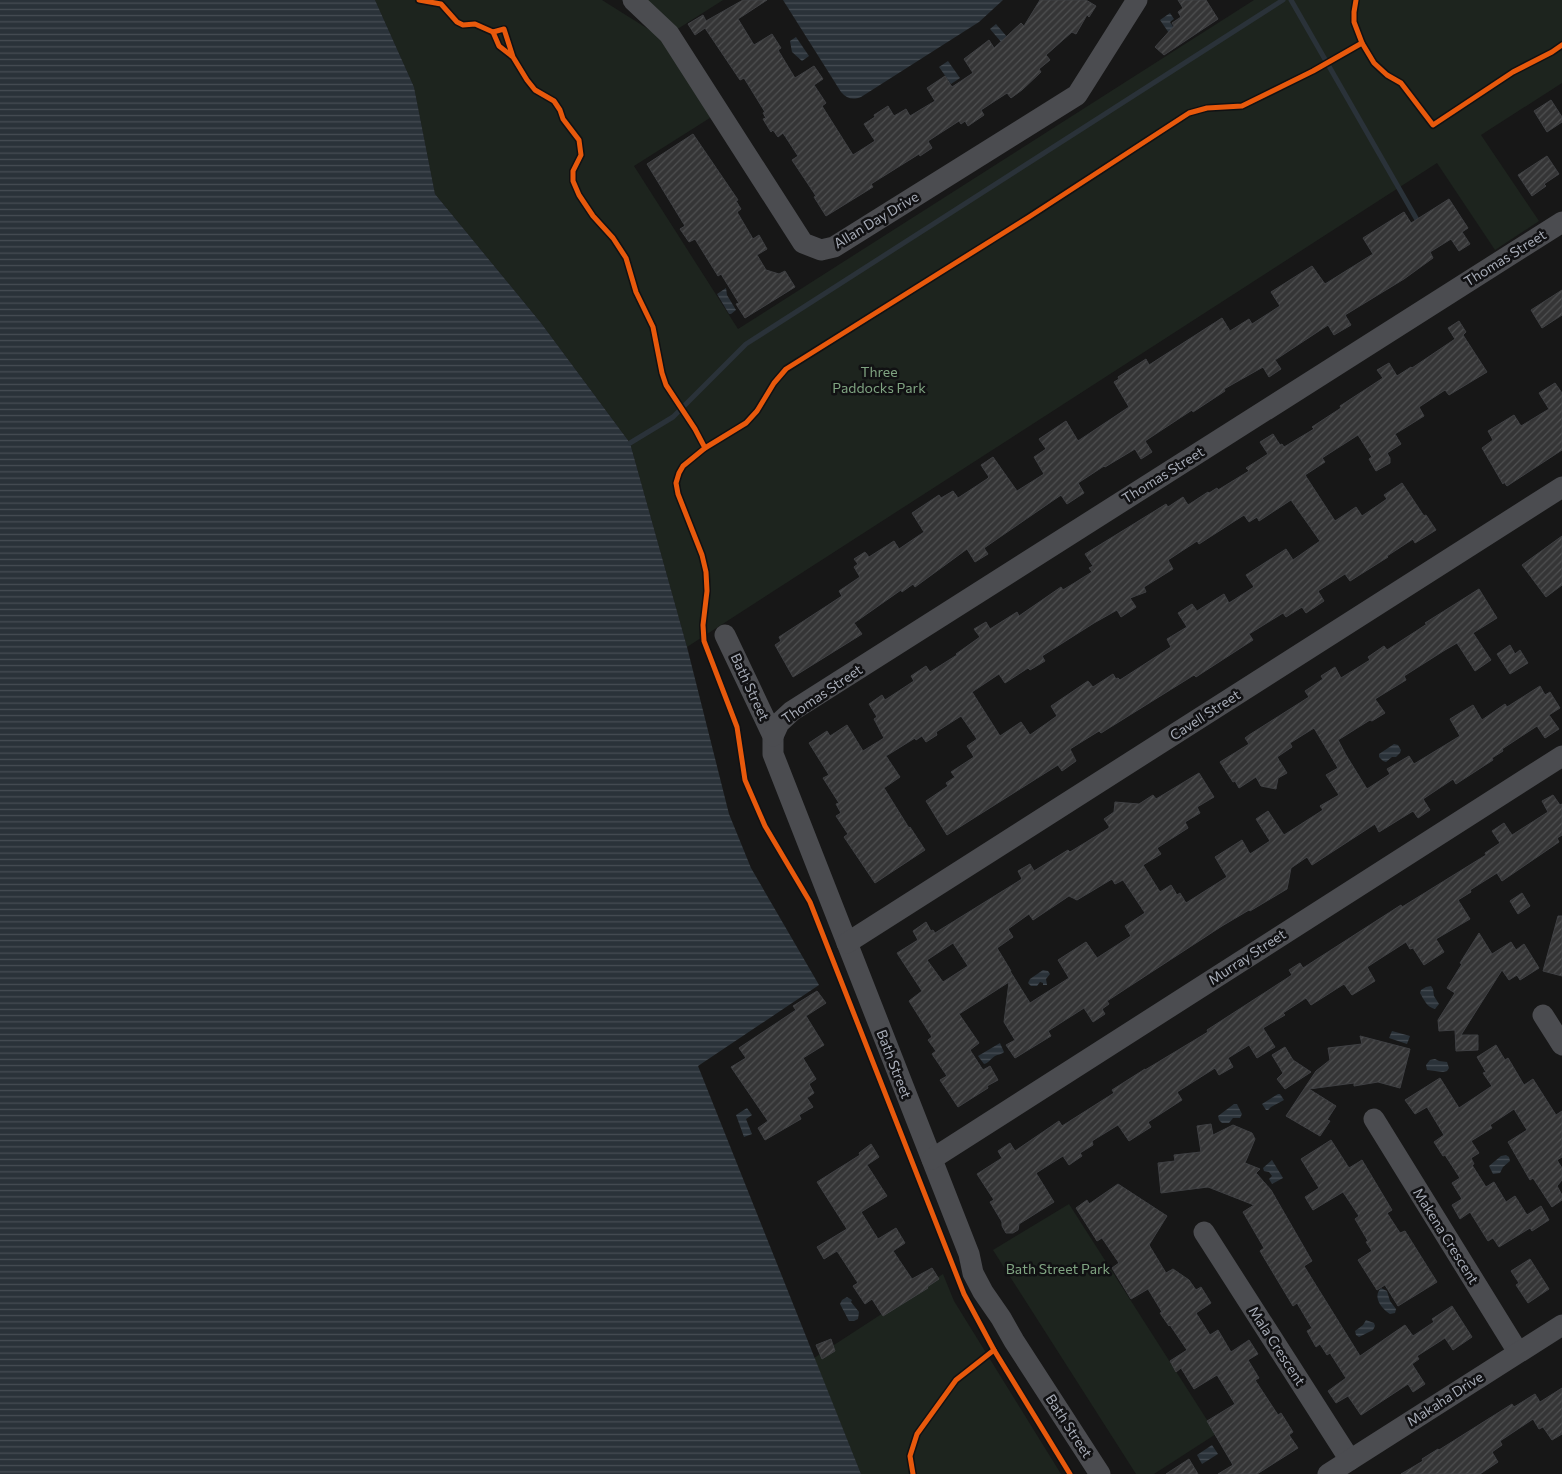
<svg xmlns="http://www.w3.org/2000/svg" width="1562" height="1474" viewBox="0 0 1562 1474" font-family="Commissioner,sans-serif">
<defs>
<pattern id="water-rules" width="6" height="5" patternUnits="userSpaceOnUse" patternTransform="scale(1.25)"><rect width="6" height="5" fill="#2a3239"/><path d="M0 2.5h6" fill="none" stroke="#464d54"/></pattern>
<pattern id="building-hatch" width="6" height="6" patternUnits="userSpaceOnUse" patternTransform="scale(1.25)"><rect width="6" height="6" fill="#353536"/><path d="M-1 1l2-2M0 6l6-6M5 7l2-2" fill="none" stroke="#4f5051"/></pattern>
</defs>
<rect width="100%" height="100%" fill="#171717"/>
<g fill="#1d241e">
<polygon points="375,0 602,0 664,39 713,116 634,166 738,329 1254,0 1562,0 1562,83 1481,135 1539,221 1495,250 1437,163 687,647 630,443 541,323 435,194 414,87"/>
<polygon points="646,0 723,0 676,30"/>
<polygon points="1069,1204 1216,1434 1154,1474 1136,1474 993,1250"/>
<polygon points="943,1274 954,1301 1061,1474 861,1474 814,1358"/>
</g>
<g fill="url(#water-rules)">
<polygon points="0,0 375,0 414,87 435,194 541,323 630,443 687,647 729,814 751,868 819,985 698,1066 861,1474 0,1474"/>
<path d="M783,0H1003L979,22L861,97C853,100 847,99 841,92Z"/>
<polygon points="1170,13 1174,19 1170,22 1177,32 1171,36 1160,20"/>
<polygon points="996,24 1008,38 1002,43 990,29"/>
<polygon points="796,37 809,56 802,61 792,52 790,41"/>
<polygon points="948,61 960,78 951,84 939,67"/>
<polygon points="726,288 727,295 736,310 731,314 729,314 717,294"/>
<polygon points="1394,744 1398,745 1401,750 1400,753 1396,757 1392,757 1386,762 1383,761 1379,757 1379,754"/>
<polygon points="1043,970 1048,971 1050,974 1046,979 1047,985 1043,985 1043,983 1040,982 1037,986 1031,986 1028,983 1030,979"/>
<path d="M1431,986L1433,989L1434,996L1439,1004L1435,1009C1427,1007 1424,1000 1420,993L1421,990L1426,987Z"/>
<polygon points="1392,1031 1410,1036 1407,1044 1389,1038"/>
<path d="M1000,1043L1004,1052C1001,1055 998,1054 995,1056C990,1059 989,1063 984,1064L978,1056Z"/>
<polygon points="1435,1059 1439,1061 1447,1062 1449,1068 1447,1071 1443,1072 1427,1070 1426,1065 1430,1060"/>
<polygon points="1278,1094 1280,1094 1284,1100 1271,1107 1268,1110 1266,1110 1262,1104"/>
<polygon points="1234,1104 1237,1104 1242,1114 1240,1118 1233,1118 1229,1123 1222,1123 1219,1120 1218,1116"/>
<polygon points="747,1108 752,1115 746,1119 752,1134 744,1137 736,1115"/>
<polygon points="1506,1155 1509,1157 1510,1161 1503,1167 1500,1173 1493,1174 1489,1166 1501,1156"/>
<polygon points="1272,1160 1283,1178 1272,1184 1269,1179 1272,1176 1269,1172 1264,1171 1263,1168"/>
<path d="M1381,1288L1387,1291L1390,1301L1396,1309L1395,1313L1390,1314C1382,1309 1372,1297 1381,1288Z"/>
<polygon points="847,1297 852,1300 851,1302 859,1312 858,1319 854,1321 849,1321 840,1304 842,1300"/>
<polygon points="1366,1320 1374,1323 1375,1326 1373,1330 1359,1337 1356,1335 1355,1331 1363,1325"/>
<polygon points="1212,1445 1218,1454 1202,1464 1197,1455"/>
</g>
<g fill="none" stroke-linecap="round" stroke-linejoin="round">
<g stroke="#2a3239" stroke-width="5">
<polyline points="1291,0 1420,225"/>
<polyline points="630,443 673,417 746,344 1283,0"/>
</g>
</g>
<g fill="url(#building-hatch)" stroke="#3f4043" fill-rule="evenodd">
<polygon points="743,0 767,0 738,19 754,45 772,34 781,48 778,50 795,78 814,66 823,79 814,85 826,103 822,106 853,155 875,141 864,124 875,117 874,115 888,106 894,116 906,109 910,116 935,101 927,88 945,76 952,87 973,73 964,59 989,40 994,48 1021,23 1024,26 1040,0 1086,0 1096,6 1089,17 1087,15 1076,34 1072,32 1046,55 1050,60 1039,69 1041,72 1022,90 1011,98 1007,93 981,110 984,115 968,126 965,121 961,124 959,121 928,141 932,148 920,156 919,154 871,184 873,187 826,216 814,197 816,196 792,160 798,156 783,133 778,137 773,130 771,132 763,119 766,118 763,113 765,112 744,78 740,80 705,28 695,35 688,24 703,15 706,21"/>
<polygon points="1178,0 1206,0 1218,19 1164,55 1155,47 1174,26 1172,23 1181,17 1178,12 1183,8"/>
<polygon points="1551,100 1562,117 1562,122 1547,132 1534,111"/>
<polygon points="693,134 738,200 736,201 741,209 737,212 753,239 759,235 767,249 757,255 766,270 779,274 785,271 795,287 745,318 736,304 739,303 721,274 718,276 695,239 689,242 680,229 685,226 647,164"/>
<polygon points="1547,156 1559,174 1544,184 1546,186 1532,196 1518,175"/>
<polygon points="1449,199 1468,228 1462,232 1470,244 1459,251 1451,239 1430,252 1433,258 1404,279 1345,315 1351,325 1334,335 1328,325 1275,360 1281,369 1269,377 1263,367 1224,389 1225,391 1193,412 1192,410 1145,441 1152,452 1141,459 1135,449 1105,467 1104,466 1078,483 1084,493 1067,504 1061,495 984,548 988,554 975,562 967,549 915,587 913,584 902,592 901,590 854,623 862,634 793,677 775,645 781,641 779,637 842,596 839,591 860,577 854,567 858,564 854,559 865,552 869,557 894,541 899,549 924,532 912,513 939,495 941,498 953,491 958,498 987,479 989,477 981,465 993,457 1017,491 1044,474 1034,457 1046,449 1039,439 1066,421 1078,441 1129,407 1114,382 1119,379 1118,377 1146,359 1149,365 1222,318 1230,331 1249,319 1252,324 1280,306 1271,292 1312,266 1325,284 1373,254 1363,238 1404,212 1411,223"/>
<polygon points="1562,290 1562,315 1542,328 1531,310"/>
<path d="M1459,321L1466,332L1463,335L1487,372L1449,395L1445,390L1419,407L1424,416L1395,434L1401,444L1387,453L1390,458V463L1376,471L1369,459L1372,457L1358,435L1322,458L1325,462L1305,475L1335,521L1356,507L1362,516L1387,499L1384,495L1402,483L1424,516L1426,515L1436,530L1415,543L1413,539L1387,556L1388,557L1350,581L1345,574L1318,591L1324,601L1306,613L1302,607L1286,617L1283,613L1249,634L1253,640L1202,673L1196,677L1194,675L1101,733L1099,731L1070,749L1076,761L1062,771L1058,765L947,835L926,801L948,786L946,783L955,777L951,772L974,757L967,746L977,739L961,716L936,732L937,735L926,742L922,736L916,740L915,738L886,756L900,777L884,788L909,828L910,827L925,850L875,883L844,837L848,834L836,816L841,813L836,804L839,803L823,778L829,775L809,743L827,731L830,736L847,725L863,751L884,738L874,719L877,717L869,704L882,695L885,700L914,681L911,676L926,666L930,672L957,655L956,654L980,637L974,629L986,622L990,629L1017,612L1019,616L1061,587L1063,590L1092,572L1089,568L1093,566L1085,554L1145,517L1166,504L1168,507L1183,497L1188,505L1208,492L1209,493L1217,488L1218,490L1249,471L1246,468L1268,454L1260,442L1273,434L1280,445L1282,444L1284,447L1314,429L1312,427L1341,408L1340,406L1383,378L1377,370L1389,363L1397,376L1411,367L1412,368L1455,339L1448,328ZM1291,500L1320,541L1293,560L1286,549L1246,575L1254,587L1229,603L1224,594L1197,611L1192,604L1178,613L1187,627L1167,639L1171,647L1120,680L1118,678L1116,679L1113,674L1093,687L1088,681L1051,706L1057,716L1030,735L1021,722L1000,736L972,692L999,674L1005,683L1028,668L1030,670L1045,661L1042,656L1094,623L1117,610L1121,617L1136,607L1130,598L1146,592L1144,587L1173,569L1168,560L1197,541L1199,544L1244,515L1249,522L1257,517L1259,521Z"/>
<polygon points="1555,383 1562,393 1562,450 1507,486 1504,482 1503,484 1482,448 1493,440 1488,431 1514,415 1521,426 1549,409 1539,393"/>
<polygon points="1562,536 1562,585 1546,597 1522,565"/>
<path d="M1479,589L1497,618L1473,633L1491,660L1475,671L1457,643L1445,650L1404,676L1406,680L1375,699L1385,713L1372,721L1370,720L1338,740L1346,755L1367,789L1390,774L1387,769L1409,756L1414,764L1460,736L1450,719L1473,705L1482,720L1505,704L1507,707L1540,686L1545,695L1550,692L1560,708L1549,715L1559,729L1545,738L1537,726L1502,749L1503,751L1492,758L1493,760L1456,784L1453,779L1423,799L1430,810L1418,818L1413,811L1379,832L1375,824L1312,865L1307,857L1291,868L1287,889L1250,911L1249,910L1222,926L1107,1001L1109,1004L1102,1009L1105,1014L1093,1022L1084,1008L1048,1031L1051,1036L1015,1058L1006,1045L1015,1040L1004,1022L1009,982L959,1014L979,1043L970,1050L983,1070L990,1066L998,1080L987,1086L988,1088L958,1107L940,1080L947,1076L932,1054L936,1051L928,1040L932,1037L909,1001L922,991L897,953L918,940L913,931L926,922L931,931L933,930L935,933L1022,879L1018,871L1030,864L1034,871L1068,850L1070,852L1109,828V826L1104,819L1114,812L1115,802L1139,804L1153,795L1156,799L1199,773L1214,797L1197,807L1200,813L1185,822L1188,828L1157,848L1161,854L1143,865L1160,892L1171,885L1177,895L1180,893L1186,903L1227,877L1215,857L1242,840L1250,854L1270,841L1256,819L1268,811L1284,835L1323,810L1320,806L1339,795L1326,775L1338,768L1314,728L1290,743L1292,747L1277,757L1287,773L1278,778L1276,789L1261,786L1256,777L1239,788L1235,781L1233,782L1220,762L1249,744L1245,738L1249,735L1309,697L1305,691L1323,679L1321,676L1335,667L1341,678L1370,660L1368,657L1384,646L1387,650L1427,624L1425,623ZM1112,879L1115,884L1123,880L1145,913L1125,926L1131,936L1097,958L1086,942L1058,960L1069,978L1030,1003L1010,971H1011L997,948L1013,937L1008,929L1029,914L1033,920L1069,896L1077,900ZM953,943L968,966L943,982L927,960Z"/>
<polygon points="1510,645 1515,654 1520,650 1528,663 1510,674 1497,654"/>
<polygon points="1553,795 1560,805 1562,804 1562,835 1557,838 1559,842 1502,881 1497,873 1470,890 1471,892 1458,900 1470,919 1436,939 1444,952 1424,965 1413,948 1410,949 1406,942 1367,967 1375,981 1352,995 1344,984 1311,1005 1306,998 1283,1013 1285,1015 1263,1028 1275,1047 1257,1058 1249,1045 1228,1058 1233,1067 1219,1075 1215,1068 1177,1092 1182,1100 1148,1122 1151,1127 1129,1141 1118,1125 1092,1141 1093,1145 1080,1153 1082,1156 1069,1165 1063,1156 1036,1173 1054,1202 1019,1224 1018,1230 1013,1233 1006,1233 1002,1226 1002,1222 990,1202 994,1200 977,1174 1002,1158 998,1151 1010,1143 1015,1151 1059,1121 1062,1126 1114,1093 1112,1090 1145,1069 1145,1070 1208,1032 1207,1030 1292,975 1289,970 1300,963 1303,968 1401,905 1402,907 1486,855 1485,853 1500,843 1492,831 1504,823 1512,835 1548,812 1542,801"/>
<polygon points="1522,893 1530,906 1518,914 1510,901"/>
<polygon points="1558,916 1562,916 1562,976 1543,971"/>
<polygon points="1479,933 1492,954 1511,942 1516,950 1524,944 1539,968 1520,980 1517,975 1509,980 1502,970 1461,1035 1478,1035 1478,1050 1456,1051 1455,1030 1439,1031 1438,1020 1455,993 1447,988 1462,964 1460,963"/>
<polygon points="817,991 826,1003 806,1016 824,1045 803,1058 816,1079 809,1084 814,1093 807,1098 813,1107 799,1115 801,1119 765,1140 758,1128 768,1121 731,1067 746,1058 739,1048 796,1010 793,1006"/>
<polygon points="1360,1036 1410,1049 1400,1088 1378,1082 1354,1086 1354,1083 1309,1089 1336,1106 1327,1120 1330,1121 1320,1136 1286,1116 1316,1071 1330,1060 1328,1048 1362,1044"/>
<polygon points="1496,1045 1505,1060 1508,1058 1524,1085 1533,1079 1556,1115 1562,1111 1562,1157 1557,1160 1562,1168 1562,1180 1557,1186 1562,1195 1562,1200 1552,1207 1533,1178 1530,1180 1508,1142 1527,1130 1514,1109 1490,1125 1492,1128 1471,1141 1479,1153 1471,1158 1474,1164 1472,1165 1486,1187 1494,1182 1506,1202 1515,1196 1527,1215 1541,1206 1549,1220 1532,1231 1530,1228 1499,1247 1493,1238 1488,1241 1470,1212 1460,1219 1452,1205 1462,1199 1452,1183 1460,1178 1445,1155 1443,1156 1434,1142 1444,1135 1427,1107 1415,1114 1405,1100 1440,1078 1459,1108 1492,1086 1483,1073 1486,1072 1477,1057"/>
<polygon points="1285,1047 1293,1060 1311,1072 1285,1089 1277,1079 1283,1073 1272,1055"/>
<polygon points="1211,1124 1213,1135 1233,1125 1252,1133 1255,1139 1245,1163 1260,1169 1256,1173 1271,1190 1312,1261 1304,1266 1360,1356 1405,1325 1413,1336 1434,1322 1432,1319 1452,1306 1472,1337 1453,1350 1445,1338 1417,1356 1419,1359 1412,1364 1425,1384 1413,1392 1408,1384 1361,1415 1348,1396 1336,1403 1328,1391 1346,1378 1330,1353 1327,1355 1320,1344 1316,1347 1307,1331 1312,1328 1297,1303 1293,1306 1260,1251 1264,1248 1243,1212 1254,1205 1208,1187 1161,1193 1158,1163 1175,1161 1174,1155 1201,1152 1197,1126"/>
<polygon points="1331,1140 1349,1168 1362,1160 1392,1210 1387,1213 1400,1233 1405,1231 1437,1282 1398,1306 1385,1285 1377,1290 1358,1260 1372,1251 1366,1242 1368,1241 1355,1219 1359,1216 1343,1192 1313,1210 1305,1197 1319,1188 1301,1159"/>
<polygon points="871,1144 879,1157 867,1165 887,1196 861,1212 878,1239 896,1228 905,1243 893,1251 912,1279 932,1268 939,1279 927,1287 928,1288 883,1316 872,1299 865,1304 853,1286 858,1283 837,1251 824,1259 817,1247 847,1229 817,1182 860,1155 859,1153"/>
<polygon points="1118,1184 1167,1216 1149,1245 1166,1273 1173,1269 1189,1280 1196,1290 1201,1287 1211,1303 1196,1313 1210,1335 1218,1330 1231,1352 1249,1340 1258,1354 1248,1360 1259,1378 1255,1380 1278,1415 1281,1413 1293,1432 1289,1435 1298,1448 1257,1474 1218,1474 1233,1465 1207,1421 1235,1404 1217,1375 1194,1389 1181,1368 1176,1372 1170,1361 1187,1350 1170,1325 1169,1326 1160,1313 1162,1312 1148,1289 1131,1299 1112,1268 1119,1263 1102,1238 1097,1241 1076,1208 1087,1200 1089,1204"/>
<polygon points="1530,1259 1549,1289 1528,1303 1516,1285 1519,1283 1511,1271"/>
<polygon points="831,1339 835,1351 822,1359 816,1345"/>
<polygon points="1562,1388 1562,1434 1552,1440 1543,1427 1539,1429 1533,1419 1500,1441 1502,1445 1492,1452 1498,1462 1480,1474 1401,1474 1423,1461 1422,1459 1438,1449 1439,1450 1512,1404 1514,1407 1535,1394 1540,1402"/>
<polygon points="1189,1459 1198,1474 1166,1474"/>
</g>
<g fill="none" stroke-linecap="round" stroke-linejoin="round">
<g stroke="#4b4c50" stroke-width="21">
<polyline points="633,0 669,34 803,243 821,250 834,247 1077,95 1137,0"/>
<polyline points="725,635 773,736 773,754 969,1254 973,1273 983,1292 1001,1318 1014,1341 1100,1474"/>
<polyline points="773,736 779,723 792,711 1562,222"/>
<polyline points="847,943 1562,487"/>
<polyline points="1543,1015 1562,1045"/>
<polyline points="1374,1119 1518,1352"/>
<polyline points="932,1159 1562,756"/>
<polyline points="1204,1232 1350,1460"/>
<polyline points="1328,1474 1562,1325"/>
</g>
<g stroke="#111113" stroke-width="8">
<g id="cycleway">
<polyline points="419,0 441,4 457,22 463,25 475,24 493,32"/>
<polyline points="1356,0 1354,12 1354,22 1362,43 1374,63 1387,75 1401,83 1433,125 1513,72 1552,52 1562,45"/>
<polyline points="513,57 499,46 493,32 504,29 513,57 527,80 535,90 554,101 560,110 563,119 579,140 581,155 573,171 573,181 579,195 593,216 613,238 626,258 636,292 653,327 662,373 666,385 695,429 705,448"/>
<polyline points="913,1474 910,1456 917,1434 956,1380 994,1350"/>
<polyline points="1070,1474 994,1350 964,1294 810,902 765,826 745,780 737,727 704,641 703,625 707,591 706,572 702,555 678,494 676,483 679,473 683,466 705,448 746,423 757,411 774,383 786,369 1029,217 1189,113 1207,108 1242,106 1313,71 1362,43"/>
</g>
</g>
<use href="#cycleway" stroke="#e8590c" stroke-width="5"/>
</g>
<g text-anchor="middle" stroke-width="5" stroke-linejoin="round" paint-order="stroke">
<g font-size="14" fill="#a8adb8" stroke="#111113">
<text transform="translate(876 220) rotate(-31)" y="5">Allan Day Drive</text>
<text transform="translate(1505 258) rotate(-32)" y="5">Thomas Street</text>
<text transform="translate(1163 475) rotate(-32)" y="5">Thomas Street</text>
<text transform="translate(750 687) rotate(65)" y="5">Bath Street</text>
<text transform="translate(822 694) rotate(-34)" y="5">Thomas Street</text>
<text transform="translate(1205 715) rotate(-33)" y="5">Cavell Street</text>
<text transform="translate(1247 957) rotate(-33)" y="5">Murray Street</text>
<text transform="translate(894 1064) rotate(69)" y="5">Bath Street</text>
<text transform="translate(1446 1236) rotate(58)" y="5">Makena Crescent</text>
<text transform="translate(1277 1346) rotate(57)" y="5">Mala Crescent</text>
<text transform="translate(1445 1399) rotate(-33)" y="5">Makaha Drive</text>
<text transform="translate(1069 1426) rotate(57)" y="5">Bath Street</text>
</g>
<g font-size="14" fill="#7fa381" stroke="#111113">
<text x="879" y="377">Three<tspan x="879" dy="16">Paddocks Park</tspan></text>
<text x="1058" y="1274">Bath Street Park</text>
</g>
</g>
</svg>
